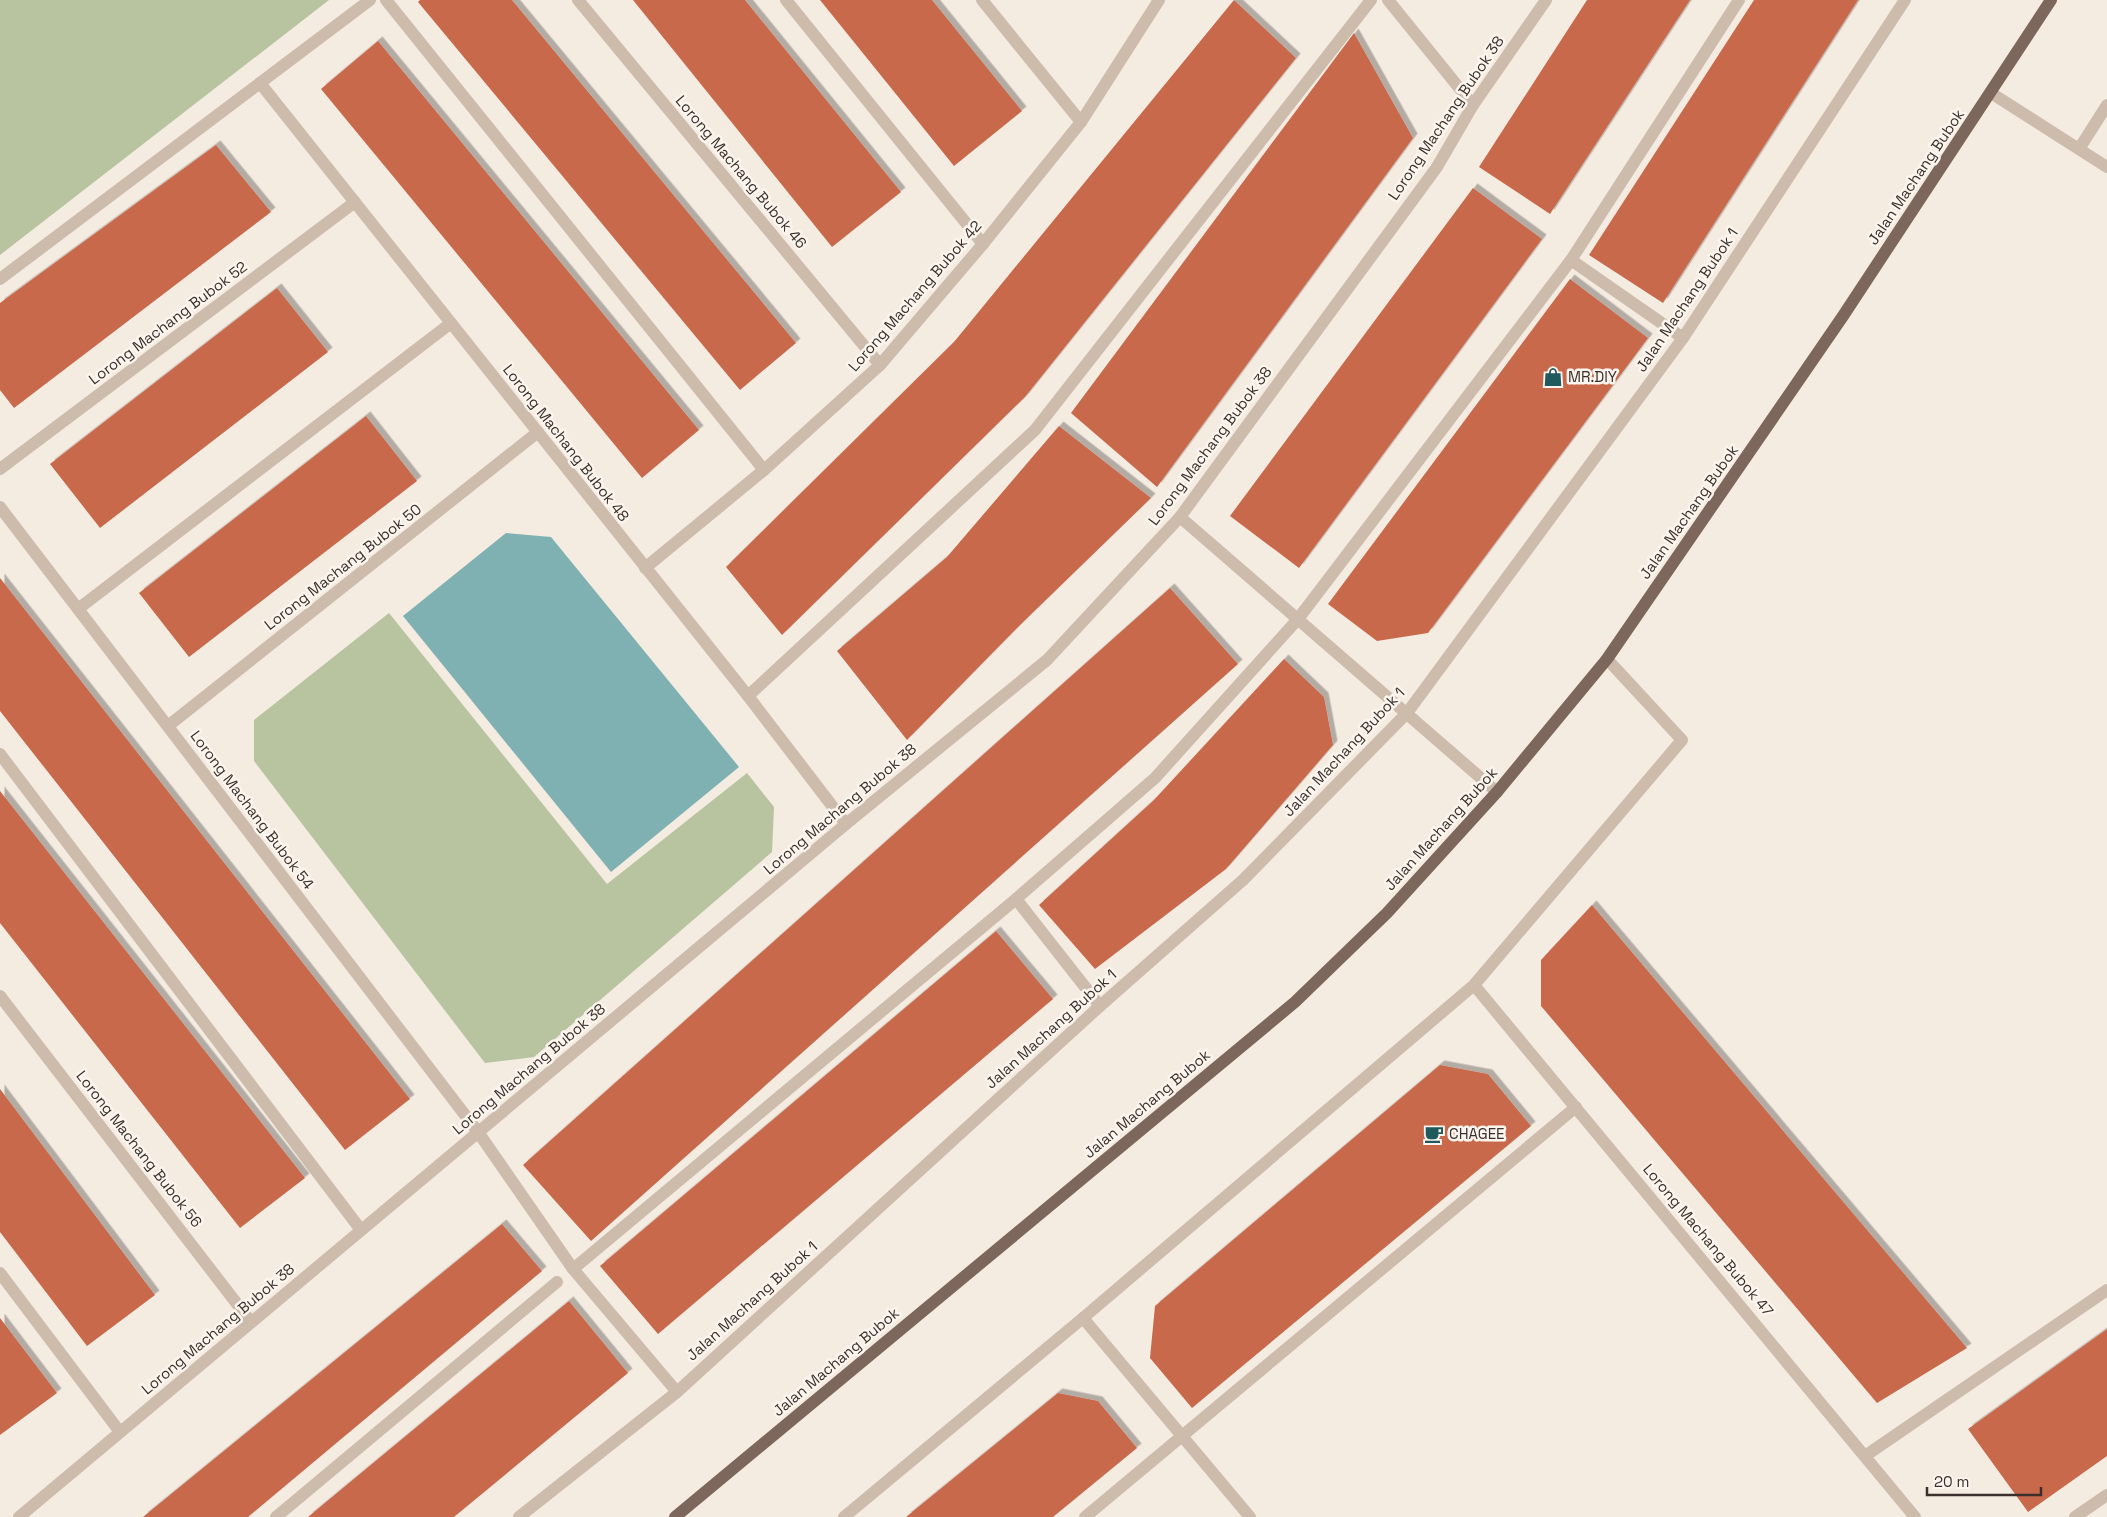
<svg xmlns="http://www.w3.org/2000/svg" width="2107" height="1517" viewBox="0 0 2107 1517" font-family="'Space Grotesk',sans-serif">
<defs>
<filter id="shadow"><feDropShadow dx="4.5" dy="-4.5" stdDeviation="0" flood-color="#0004"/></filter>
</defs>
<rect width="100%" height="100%" fill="#f4ebe1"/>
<g fill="#b8c4a0">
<polygon points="0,0 329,0 0,255"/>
<polygon points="389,613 607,884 747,773 774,807 772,852 534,1057 485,1063 254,761 254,720"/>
</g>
<polygon fill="#7fb0b2" points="506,533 551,537 739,767 611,872 403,616"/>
<g fill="#c8694b" filter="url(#shadow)">
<polygon points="420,0 512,0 796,343 740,390 418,2"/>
<polygon points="633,0 745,0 901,192 832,247"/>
<polygon points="820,0 932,0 1022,111 954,166"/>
<polygon points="1234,0 1296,58 1025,397 782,635 726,567 954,342"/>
<polygon points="1587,0 1690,0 1550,214 1479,167"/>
<polygon points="1754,0 1858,0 1663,303 1589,255"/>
<polygon points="1354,33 1413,138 1157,487 1071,413"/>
<polygon points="378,41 699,430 642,478 321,89"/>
<polygon points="216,145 271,212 14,408 0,390 0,303"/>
<polygon points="1473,188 1542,239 1299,568 1230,516"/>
<polygon points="1570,279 1648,338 1428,633 1377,641 1328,604"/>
<polygon points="277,288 328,352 100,528 50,464"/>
<polygon points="366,416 417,481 189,657 139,593"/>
<polygon points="1059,426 1151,498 1018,627 907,740 837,651 947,557"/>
<polygon points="0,578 410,1099 345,1150 0,711"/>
<polygon points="1170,588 1238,664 591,1241 523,1165"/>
<polygon points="1284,659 1324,697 1333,745 1226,869 1095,969 1039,905 1154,800"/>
<polygon points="0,791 305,1178 240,1228 0,923"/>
<polygon points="1592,905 1967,1348 1877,1403 1541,1006 1541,960"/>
<polygon points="996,931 1053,999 658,1334 600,1266"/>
<polygon points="1440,1065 1488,1074 1531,1126 1192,1408 1150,1358 1155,1306"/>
<polygon points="0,1089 155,1295 87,1346 0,1232"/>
<polygon points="502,1224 542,1271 248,1517 143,1517"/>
<polygon points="569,1301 628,1373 454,1517 308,1517"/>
<polygon points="0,1318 57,1393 0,1435"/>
<polygon points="2107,1329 2107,1456 2028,1512 1968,1429"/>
<polygon points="1058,1393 1098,1401 1137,1448 1053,1517 906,1517"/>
</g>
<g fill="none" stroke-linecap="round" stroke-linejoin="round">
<g stroke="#cdbbac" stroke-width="12">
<polyline points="386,0 764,470"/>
<polyline points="578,0 880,365"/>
<polyline points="786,0 983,244"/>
<polyline points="982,0 1081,122"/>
<polyline points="1388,0 1473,105"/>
<polyline points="260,83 748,696 846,824"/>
<polyline points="1991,93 2107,167"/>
<polyline points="2079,149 2107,105"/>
<polyline points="1571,260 1683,338"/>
<polyline points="0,279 370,0"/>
<polyline points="0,469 355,202"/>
<polyline points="0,507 478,1132 573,1269 677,1392"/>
<polyline points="1180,517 1497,792"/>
<polyline points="645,568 764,470 880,365 983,244 1081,122 1159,0"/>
<polyline points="78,609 451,323"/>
<polyline points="748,696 1035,430 1371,0"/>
<polyline points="168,726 538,432"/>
<polyline points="0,754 361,1230"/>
<polyline points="1016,899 1100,1006"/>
<polyline points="1474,985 1915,1517"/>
<polyline points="0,996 251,1322"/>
<polyline points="573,1269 1016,899 1155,778 1298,619 1571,260 1739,0"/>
<polyline points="0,1273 120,1432"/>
<polyline points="1083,1318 1250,1517"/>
<polyline points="1865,1456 2107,1290"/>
<polyline points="19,1517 846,824 1047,660 1180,517 1437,167 1473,105 1546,0"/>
<polyline points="276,1517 557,1282"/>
<polyline points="519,1517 677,1392 1100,1006 1243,880 1407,713 1683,338 1905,0"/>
<polyline points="844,1517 1083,1318 1474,985 1682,740 1607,659"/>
<polyline points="1085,1517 1576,1107"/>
<polyline points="2075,1517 2107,1495"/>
</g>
<polyline stroke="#7d675c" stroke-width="12" points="675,1517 1295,1002 1387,913 1497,792 1607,659 1843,316 2051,0"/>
</g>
<defs>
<g id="shop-bare" transform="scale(1.5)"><path d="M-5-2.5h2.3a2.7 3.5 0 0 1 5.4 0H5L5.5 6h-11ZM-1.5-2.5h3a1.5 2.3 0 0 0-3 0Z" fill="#1f5a5e" stroke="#fbf5ee" stroke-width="2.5" paint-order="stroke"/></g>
<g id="cafe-bare" transform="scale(1.5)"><path d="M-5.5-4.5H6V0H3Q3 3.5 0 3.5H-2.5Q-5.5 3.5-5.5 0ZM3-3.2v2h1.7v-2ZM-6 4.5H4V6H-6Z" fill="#1f5a5e" stroke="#fbf5ee" stroke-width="2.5" paint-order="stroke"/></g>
</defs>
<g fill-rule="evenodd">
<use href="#shop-bare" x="1553" y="377"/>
<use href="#cafe-bare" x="1434" y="1134"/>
</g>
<g text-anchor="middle" stroke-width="5" stroke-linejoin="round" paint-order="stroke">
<g font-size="15" fill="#3b302b" stroke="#fbf5ee">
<text transform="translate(1446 118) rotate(-56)" y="5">Lorong Machang Bubok 38</text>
<text transform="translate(741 172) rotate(50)" y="5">Lorong Machang Bubok 46</text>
<text transform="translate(1916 177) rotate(-56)" y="5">Jalan Machang Bubok</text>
<text transform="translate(915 296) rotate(-49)" y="5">Lorong Machang Bubok 42</text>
<text transform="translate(1687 300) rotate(-56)" y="5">Jalan Machang Bubok 1</text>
<text transform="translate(168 323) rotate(-37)" y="5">Lorong Machang Bubok 52</text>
<text transform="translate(566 443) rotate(52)" y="5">Lorong Machang Bubok 48</text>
<text transform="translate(1210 446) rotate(-53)" y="5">Lorong Machang Bubok 38</text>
<text transform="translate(1689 512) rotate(-55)" y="5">Jalan Machang Bubok</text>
<text transform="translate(343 567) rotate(-38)" y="5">Lorong Machang Bubok 50</text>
<text transform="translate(1344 752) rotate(-47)" y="5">Jalan Machang Bubok 1</text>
<text transform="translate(840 809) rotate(-40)" y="5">Lorong Machang Bubok 38</text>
<text transform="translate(252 810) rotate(53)" y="5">Lorong Machang Bubok 54</text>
<text transform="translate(1441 829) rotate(-48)" y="5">Jalan Machang Bubok</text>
<text transform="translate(1051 1029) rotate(-42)" y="5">Jalan Machang Bubok 1</text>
<text transform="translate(529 1069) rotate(-40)" y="5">Lorong Machang Bubok 38</text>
<text transform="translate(1147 1104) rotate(-40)" y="5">Jalan Machang Bubok</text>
<text transform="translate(139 1149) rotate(52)" y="5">Lorong Machang Bubok 56</text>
<text transform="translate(1708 1240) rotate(50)" y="5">Lorong Machang Bubok 47</text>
<text transform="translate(752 1301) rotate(-42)" y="5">Jalan Machang Bubok 1</text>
<text transform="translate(218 1329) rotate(-40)" y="5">Lorong Machang Bubok 38</text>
<text transform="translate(836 1362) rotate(-40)" y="5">Jalan Machang Bubok</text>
</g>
<g font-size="15" fill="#3b302b" stroke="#fbf5ee" text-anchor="start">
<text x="1568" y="382">MR.DIY</text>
<text x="1449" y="1139">CHAGEE</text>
</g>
</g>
<path d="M1927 1487v8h114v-8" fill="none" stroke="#3b302b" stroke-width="2.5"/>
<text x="1934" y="1487" font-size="15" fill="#3b302b" stroke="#fbf5ee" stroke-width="4" paint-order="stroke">20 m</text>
</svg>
